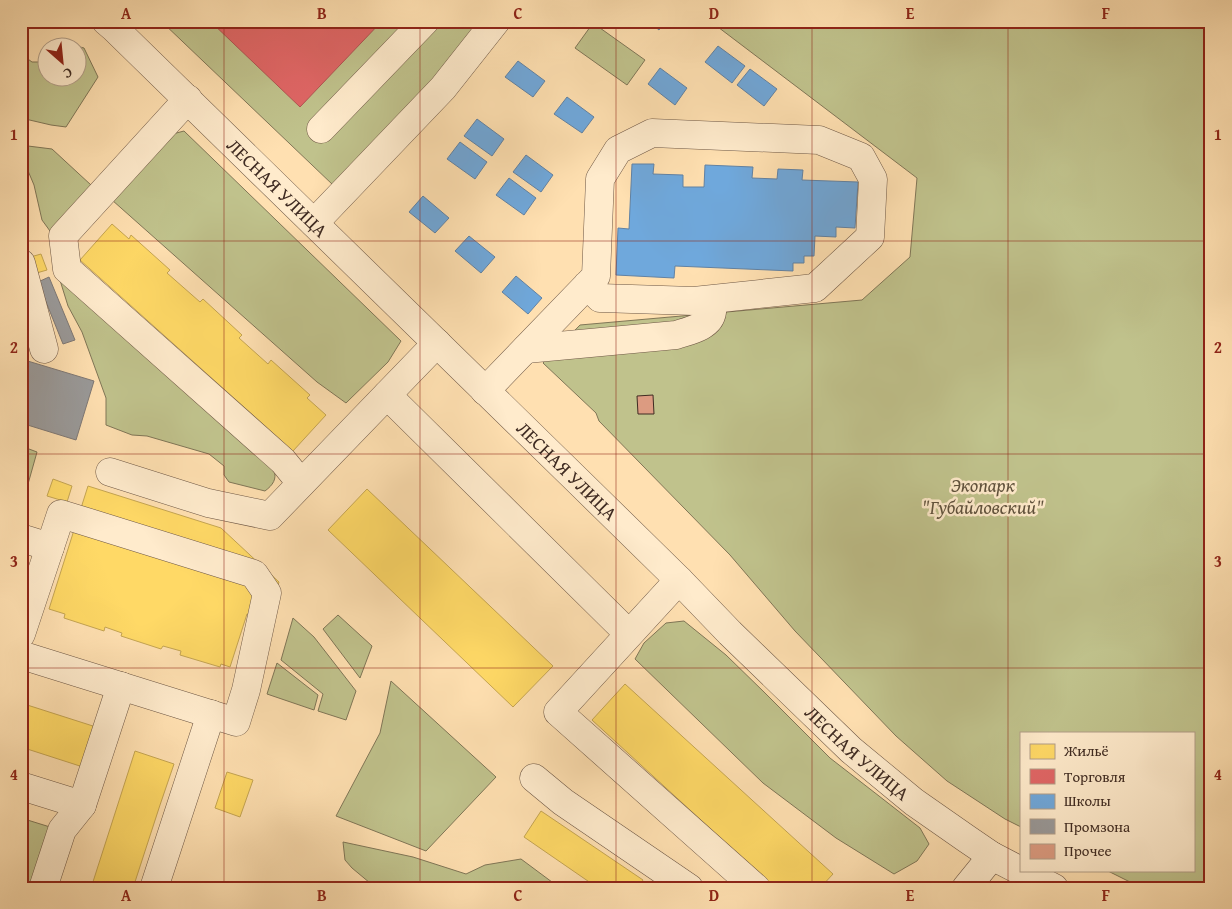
<svg xmlns="http://www.w3.org/2000/svg" width="1232" height="909" viewBox="0 0 1232 909" font-family="'Gentium Book Plus',serif">
<rect width="100%" height="100%" fill="#ffe0b1"/>
<filter id="stains"><feTurbulence type="fractalNoise" baseFrequency=".004" numOctaves="4"/><feColorMatrix values="0 0 0 0 .2 0 0 0 0 .09 0 0 0 0 .02 0 0 0 .5 -.17"/></filter>
<radialGradient id="worn" r=".72"><stop offset=".6" stop-color="#630" stop-opacity="0"/><stop offset="1" stop-color="#630" stop-opacity=".3"/></radialGradient>
<g fill="#c0c28c" stroke="#807657">
<polygon points="161,21 480,21 433,81 333,185"/>
<polygon points="710,21 1211,21 1211,888 1142,888 1106,870 1193,870 1193,733 1021,733 1021,827 1005,819 947,781 896,736 795,631 730,555 599,421 596,413 543,363 580,325 862,300 910,257 917,178"/>
<polygon points="593,23 645,60 627,85 575,48"/>
<polygon points="68,44 84,48 98,77 66,127 51,125 21,118 21,54 32,62 46,62 47,61 48,78 78,78 78,48 64,47"/>
<polygon points="184,131 401,341 388,362 346,403 317,382 112,200 161,137"/>
<polygon points="28,146 52,149 91,185 50,231 42,220 34,185 23,159"/>
<path d="M59,277L274,470C277,479 273,485 265,491L229,482L224,475V466L209,454L147,436L132,435L106,425V398L82,332L68,306Z"/>
<polygon points="21,446 37,452 21,509"/>
<polygon points="338,615 372,646 360,678 323,629"/>
<polygon points="293,618 314,637 356,691 346,720 318,711 323,694 281,660"/>
<polygon points="684,621 726,655 764,692 830,758 879,796 920,828 929,844 917,861 894,874 836,838 763,783 635,659 644,643 666,623"/>
<polygon points="277,663 318,695 314,710 267,694"/>
<polygon points="391,681 496,777 426,851 336,816 380,733"/>
<polygon points="21,818 50,827 31,888 21,888"/>
<polygon points="343,842 413,857 466,874 485,865 521,859 560,888 423,888 397,882 370,883 352,868 345,860"/>
</g>
<g fill="#ffd966" stroke="#c5a552">
<polygon points="112,224 129,239 131,235 170,270 167,273 200,302 203,299 242,335 239,338 268,364 271,360 310,395 307,398 326,415 293,451 80,260"/>
<polygon points="41,254 47,270 33,274 27,258"/>
<polygon points="53,479 72,486 67,502 47,496"/>
<polygon points="88,486 221,528 279,582 267,619 247,614 230,667 221,664 220,667 180,655 181,651 163,646 161,649 121,636 122,633 105,627 104,631 64,618 65,614 49,609"/>
<polygon points="367,489 553,666 513,707 328,530"/>
<polygon points="625,684 833,874 820,888 775,888 592,720"/>
<polygon points="21,703 96,727 83,767 21,747"/>
<polygon points="135,751 174,764 160,805 133,888 91,888"/>
<polygon points="227,772 253,780 240,817 215,808"/>
<polygon points="541,811 643,880 638,888 598,888 524,837"/>
</g>
<polygon fill="#e06666" stroke="#b05452" points="210,21 382,21 300,107"/>
<g fill="#6fa8dc" stroke="#6182a4">
<polygon points="648,21 665,21 659,30"/>
<polygon points="718,46 745,66 732,83 705,62"/>
<polygon points="518,61 545,81 533,97 505,77"/>
<polygon points="660,68 687,88 675,105 648,84"/>
<polygon points="750,69 777,89 764,106 737,85"/>
<polygon points="567,97 594,117 582,133 554,114"/>
<polygon points="477,119 504,139 492,156 464,136"/>
<polygon points="460,142 487,162 475,179 447,159"/>
<polygon points="526,155 553,175 541,192 513,172"/>
<polygon points="632,164 654,164 653,174 683,175 683,187 704,187 705,165 753,167 752,178 777,179 778,169 803,170 802,180 858,182 855,228 836,227 836,237 815,236 814,256 804,256 804,263 793,263 793,271 675,266 674,278 616,275 618,228 629,229"/>
<polygon points="509,178 536,198 524,215 496,195"/>
<polygon points="423,196 449,218 435,233 409,212"/>
<polygon points="469,236 495,257 481,273 455,251"/>
<polygon points="516,276 542,298 528,314 502,292"/>
</g>
<g fill="#999" stroke="#7e7875">
<polygon points="49,277 75,340 63,344 38,282"/>
<polygon points="21,359 94,381 76,440 21,423"/>
</g>
<polygon fill="#dc9b81" stroke="#3f2b22" points="653,395 654,414 638,414 637,396"/>
<g fill="none" stroke-linecap="round" stroke-linejoin="round">
<g stroke="#6f5846" stroke-width="29">
<g id="minor">
<path id="s1" d="M106,21L113,27L579,482L679,580L730,633L851,750L914,802L967,839L992,856L1054,888"/>
<polyline points="188,99 63,236 67,269 283,461 301,483"/>
<polyline points="321,129 425,21"/>
<polyline points="314,223 443,88 496,21"/>
<polyline points="21,263 44,349"/>
<path d="M526,349L676,335C688,331 710,327 712,312C713,308 711,303 711,300"/>
<polyline points="485,391 596,276 600,179 618,150 652,133 819,140 861,157 873,179 870,237 815,288 694,301 600,298 587,285"/>
<polyline points="387,395 629,634"/>
<polyline points="110,472 208,503 270,516 437,343"/>
<polyline points="21,538 50,547"/>
<polyline points="679,580 558,712 756,888"/>
<polyline points="21,634 61,514 254,574 267,593 246,690 236,722 21,655"/>
<polyline points="534,778 563,802 689,888"/>
<polyline points="21,786 82,805"/>
<polyline points="43,888 62,830 82,805 121,686"/>
<polyline points="154,888 211,714"/>
<polyline points="966,888 992,856"/>
</g>
</g>
<use href="#minor" stroke="#ffebcc" stroke-width="28"/>
</g>
<path fill="none" stroke="#8f2418" stroke-width="1" stroke-opacity="0.55" d="M224,21V888M420,21V888M616,21V888M812,21V888M1008,21V888M21,241H1211M21,454H1211M21,668H1211"/>
<g text-anchor="middle" stroke-width="5" stroke-linejoin="round" paint-order="stroke">
<g font-size="19" fill="#3f2b22" stroke="#ffebcc">
<text dy="7" stroke="none"><textPath href="#s1" startOffset="239">ЛЕСНАЯ УЛИЦА</textPath></text>
<text dy="7" stroke="none"><textPath href="#s1" startOffset="644">ЛЕСНАЯ УЛИЦА</textPath></text>
<text dy="7" stroke="none"><textPath href="#s1" startOffset="1049">ЛЕСНАЯ УЛИЦА</textPath></text>
</g>
<g font-size="19" font-style="italic" fill="#5f513c" stroke="#ffebcc">
<text x="983" y="492">Экопарк<tspan x="983" dy="22">"Губайловский"</tspan></text>
</g>
</g>
<rect width="1232" height="909" fill="none" stroke="#ffe0b1" stroke-width="55"/>
<rect x="1020" y="732" width="175" height="140" fill="#ffebcc" stroke="#b29e88"/>
<rect x="1030" y="744" width="25" height="15" fill="#ffd966" stroke="#b29e88"/>
<text x="1064" y="756" font-size="15" fill="#3f2b22">Жильё</text>
<rect x="1030" y="769" width="25" height="15" fill="#e06666" stroke="#b29e88"/>
<text x="1064" y="782" font-size="15" fill="#3f2b22">Торговля</text>
<rect x="1030" y="794" width="25" height="15" fill="#6fa8dc" stroke="#b29e88"/>
<text x="1064" y="806" font-size="15" fill="#3f2b22">Школы</text>
<rect x="1030" y="819" width="25" height="15" fill="#999999" stroke="#b29e88"/>
<text x="1064" y="832" font-size="15" fill="#3f2b22">Промзона</text>
<rect x="1030" y="844" width="25" height="15" fill="#dc9b81" stroke="#b29e88"/>
<text x="1064" y="856" font-size="15" fill="#3f2b22">Прочее</text>
<g transform="translate(62 62) rotate(153)"><circle r="24" fill="#ffebcc" stroke="#b29e88"/>
<path d="M0-4L9 19L0 12L-9 19Z" fill="#8f2418"/>
<text y="-8" font-size="14" font-weight="bold" text-anchor="middle" fill="#3f2b22">С</text>
</g>
<rect x="28" y="28" width="1176" height="854" fill="none" stroke="#8f2418" stroke-width="2"/>
<g font-size="16" text-anchor="middle" font-weight="bold" fill="#8f2418">
<text x="126" y="19">A</text>
<text x="322" y="19">B</text>
<text x="518" y="19">C</text>
<text x="714" y="19">D</text>
<text x="910" y="19">E</text>
<text x="1106" y="19">F</text>
<text x="14" y="140">1</text>
<text x="1218" y="140">1</text>
<text x="14" y="353">2</text>
<text x="1218" y="353">2</text>
<text x="14" y="567">3</text>
<text x="1218" y="567">3</text>
<text x="14" y="780">4</text>
<text x="1218" y="780">4</text>
<text x="126" y="901">A</text>
<text x="322" y="901">B</text>
<text x="518" y="901">C</text>
<text x="714" y="901">D</text>
<text x="910" y="901">E</text>
<text x="1106" y="901">F</text>
</g>
<rect width="100%" height="100%" filter="url(#stains)"/>
<rect width="100%" height="100%" fill="url(#worn)"/>
</svg>
